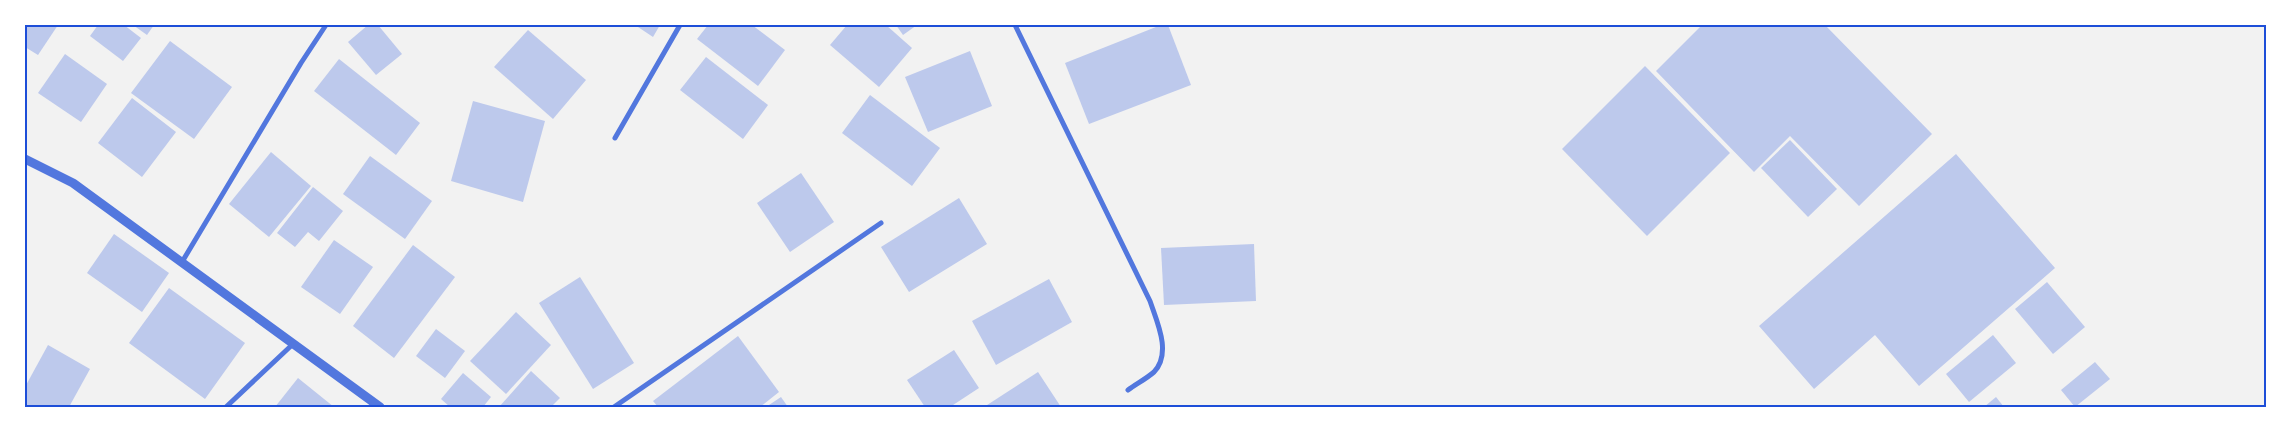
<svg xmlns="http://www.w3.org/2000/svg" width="2291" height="432" viewBox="0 0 2291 432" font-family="'Libre Baskerville',serif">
<rect width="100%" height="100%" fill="#f2f2f2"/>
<g fill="#bdc9ec">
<polygon points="25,25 58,25 38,55 25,47"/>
<polygon points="98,25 124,25 141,38 123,61 90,36"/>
<polygon points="133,25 154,25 147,35"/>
<polygon points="368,25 378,25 402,54 376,75 348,42"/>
<polygon points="635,25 660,25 653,37"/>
<polygon points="708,25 752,25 785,50 758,86 697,39"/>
<polygon points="847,25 886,25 912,48 879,87 830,45"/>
<polygon points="896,25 917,25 903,35"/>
<polygon points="1161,25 1168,25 1191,85 1089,124 1065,63"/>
<polygon points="1702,25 1825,25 1932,134 1859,206 1790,136 1754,172 1656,71"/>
<polygon points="528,30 586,80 553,119 494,67"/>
<polygon points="170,41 232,87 194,139 131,93"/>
<polygon points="970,51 992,106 928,132 905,77"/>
<polygon points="65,54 107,84 81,122 38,93"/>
<polygon points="706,57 768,105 743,139 680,90"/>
<polygon points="339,59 420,123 396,155 314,91"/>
<polygon points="1645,66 1730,153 1647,236 1562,149"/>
<polygon points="870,95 940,148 912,186 842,133"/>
<polygon points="132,98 176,132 142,177 98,143"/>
<polygon points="473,101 545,121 523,202 451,181"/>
<polygon points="1790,140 1837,189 1808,217 1761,168"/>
<polygon points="271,152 311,186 269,237 229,204"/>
<polygon points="1956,154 2055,268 1919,386 1875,335 1814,389 1759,326"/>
<polygon points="370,156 432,201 405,239 343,194"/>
<polygon points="801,173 834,222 790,252 757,203"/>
<polygon points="313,187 343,211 319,241 308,232 295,247 277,233"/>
<polygon points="959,198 987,244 909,292 881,247"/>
<polygon points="114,234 169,273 142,312 87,273"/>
<polygon points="334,240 373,267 340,314 301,287"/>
<polygon points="1254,244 1256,301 1164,305 1161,248"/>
<polygon points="413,245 455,277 394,358 353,326"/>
<polygon points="580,277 634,363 593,389 539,303"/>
<polygon points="1049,279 1072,322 996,365 972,321"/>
<polygon points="2047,282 2085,327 2053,354 2015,309"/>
<polygon points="169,288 245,343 205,399 129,343"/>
<polygon points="516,312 551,345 506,394 470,361"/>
<polygon points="436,329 465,351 445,378 416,356"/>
<polygon points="1993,335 2016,363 1969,402 1946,374"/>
<polygon points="738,336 779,392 760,407 658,407 653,401"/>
<polygon points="48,345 90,369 69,407 25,407 25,387"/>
<polygon points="954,350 979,388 950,407 925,407 907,380"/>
<polygon points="2095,362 2110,379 2075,407 2061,390"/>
<polygon points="531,371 560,398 551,407 499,407"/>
<polygon points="1038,372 1061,407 984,407"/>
<polygon points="463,373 491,397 483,407 450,407 441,399"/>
<polygon points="298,378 334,407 275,407"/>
<polygon points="781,397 788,407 766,407"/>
<polygon points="1996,397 2004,407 1984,407"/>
</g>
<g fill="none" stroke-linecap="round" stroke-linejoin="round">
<g stroke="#5277de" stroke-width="5">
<path d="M1015,25L1150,301C1157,322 1172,353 1154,372C1146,379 1136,384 1128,390"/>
<polyline points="615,138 680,25"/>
<polyline points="182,262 301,63 326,25"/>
<polyline points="226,407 293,344"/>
<polyline points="614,407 881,223"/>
</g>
<polyline stroke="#5277de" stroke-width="9" points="25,159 73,183 380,407"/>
</g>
<rect width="2291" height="432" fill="none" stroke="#ffffff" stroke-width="52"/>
<rect x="26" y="26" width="2239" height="380" fill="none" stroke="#1d4ed8" stroke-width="2"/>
</svg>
